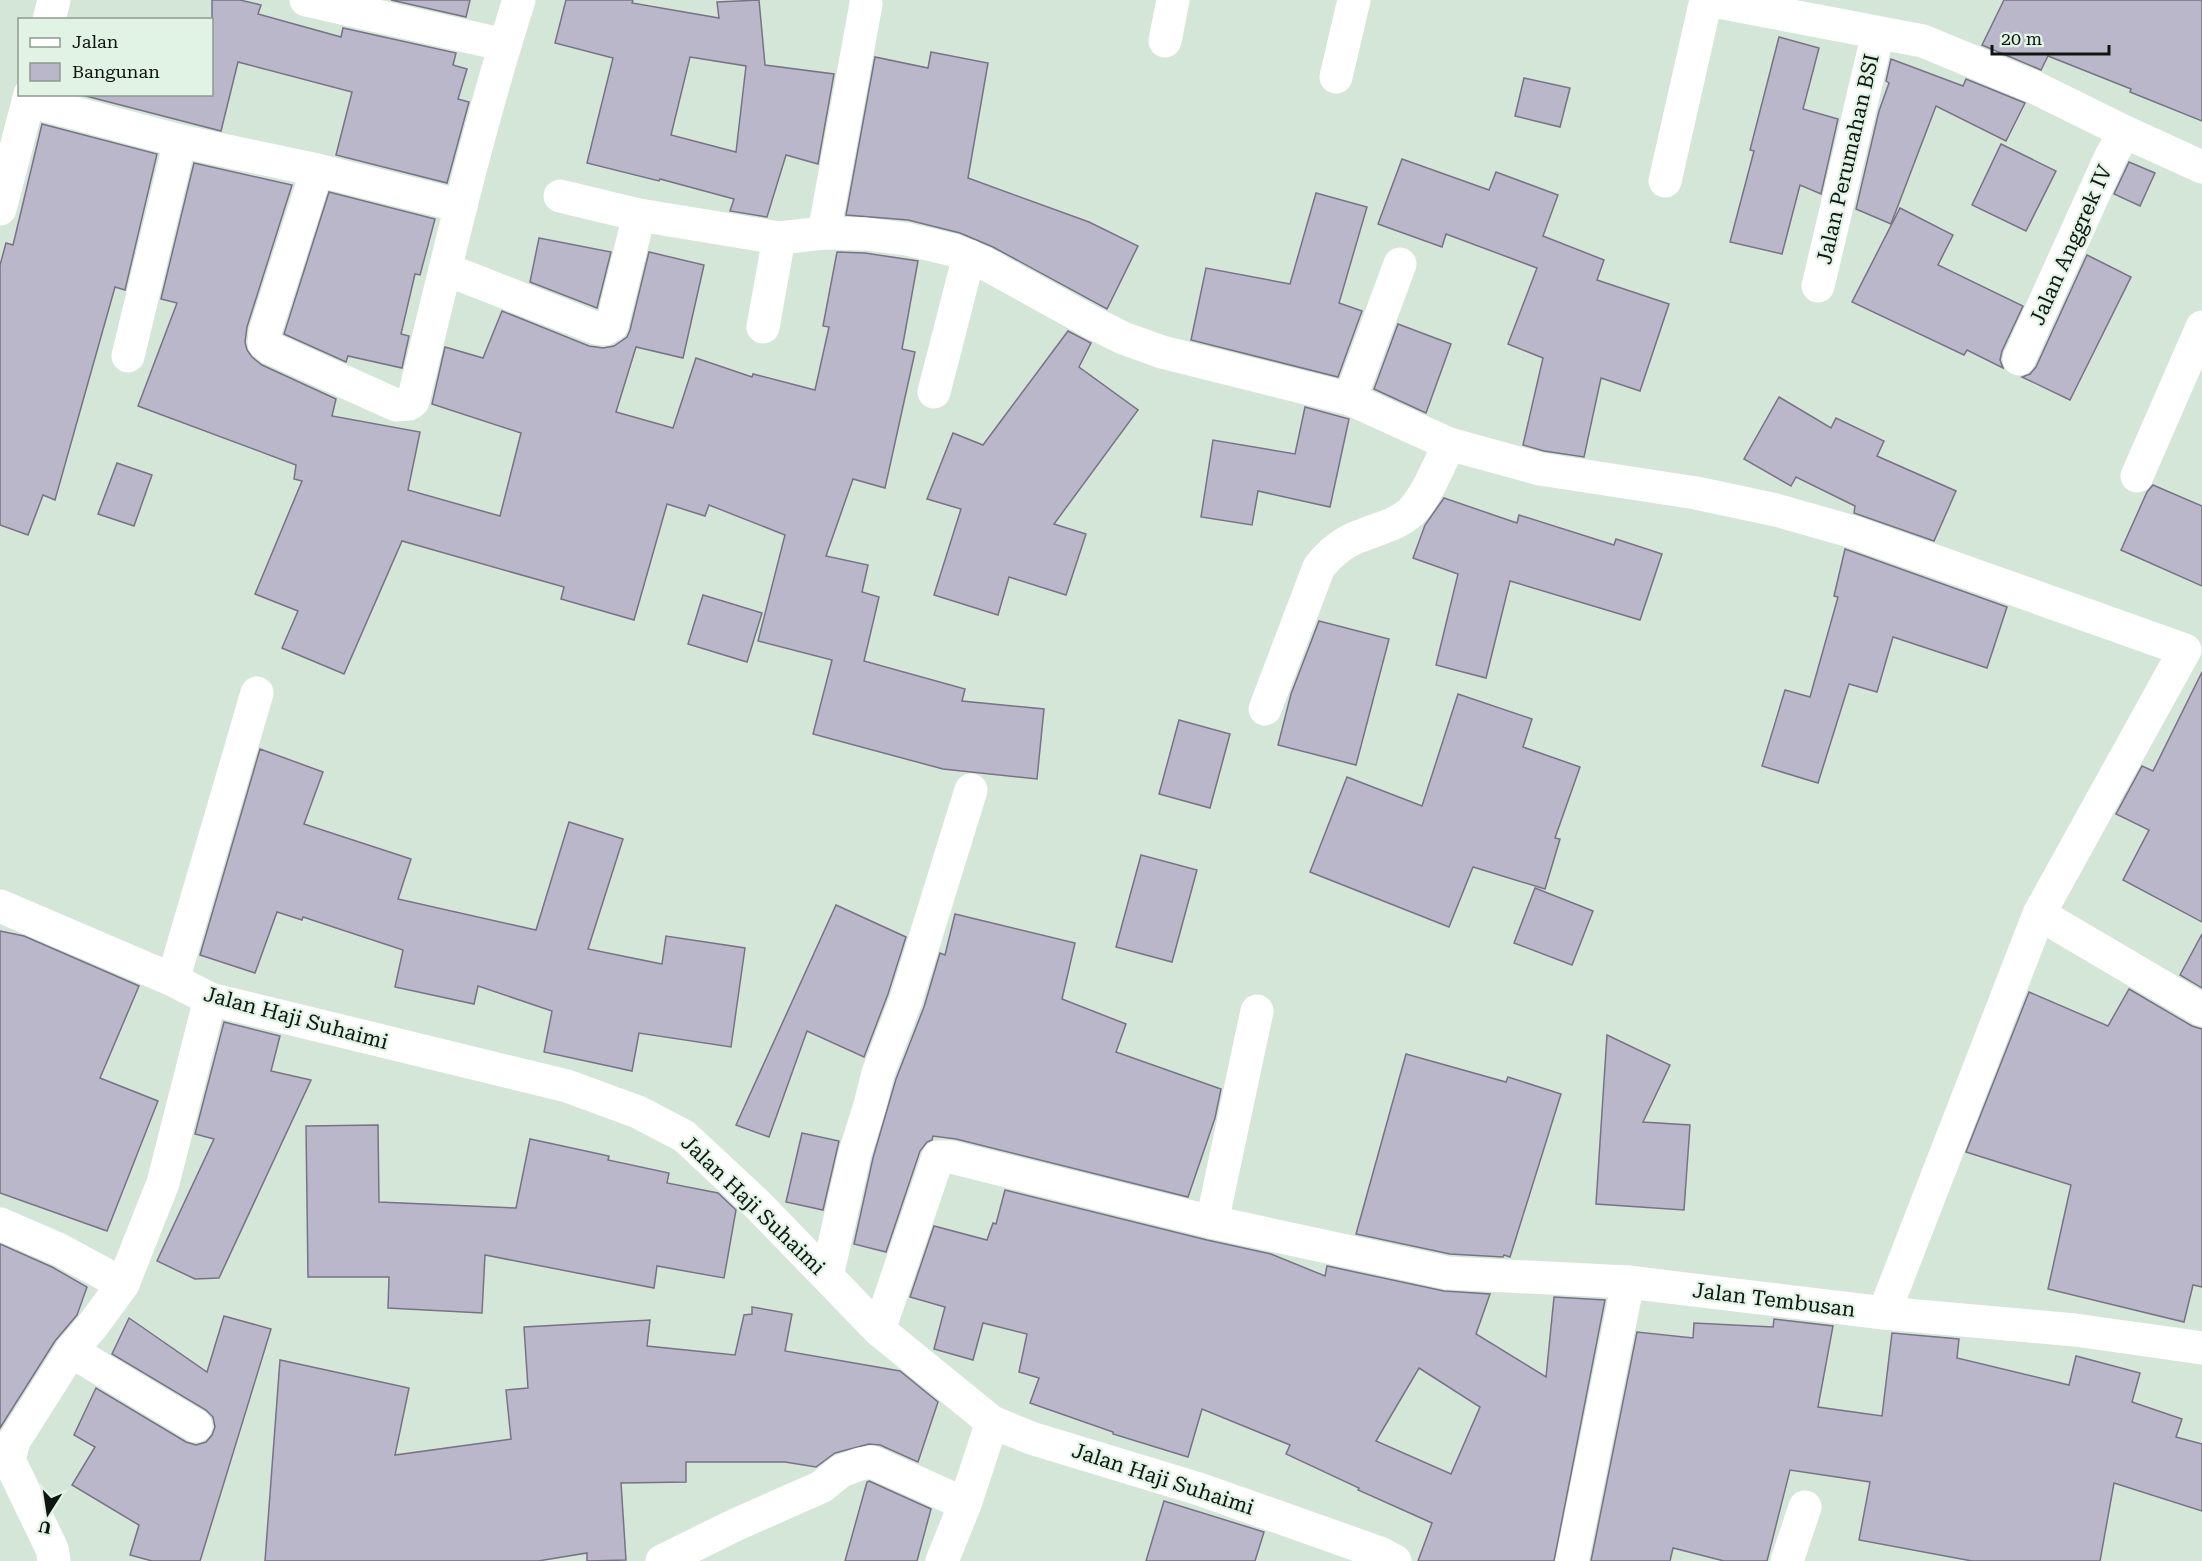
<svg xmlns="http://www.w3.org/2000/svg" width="2202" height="1561" viewBox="0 0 2202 1561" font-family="'Roboto Serif',serif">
<rect width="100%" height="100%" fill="#d4e6d8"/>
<g fill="#bbb7ca" stroke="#777385" stroke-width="1.5" fill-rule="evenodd">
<polygon points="212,0 240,0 261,5 258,14 341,37 343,28 456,53 453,65 467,69 458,99 469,102 447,183 336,155 352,92 238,62 221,131 78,94 212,94"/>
<polygon points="391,0 470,0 466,17"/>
<path d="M566,0H633L632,3L719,18L717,2L759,0L765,65L834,74L818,164L786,155L767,217L730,211L734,199L660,179L659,181L587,163L613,58L555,43ZM690,57L746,66L736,152L671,135Z"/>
<polygon points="2004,0 2202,0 2202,121 2130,92 2131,89 2048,56 2041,70 1982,45"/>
<polygon points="1779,37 1819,48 1803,109 1838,119 1821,194 1800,185 1782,254 1730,242 1754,151 1750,150"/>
<polygon points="931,52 988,63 968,178 1089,222 1138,246 1107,309 993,247 960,233 908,220 846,215 875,57 928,68"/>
<polygon points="1891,59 1963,86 1966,79 2025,103 2006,141 1936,106 1891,224 1856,209 1879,111 1889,83 1886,81"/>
<polygon points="1524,78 1570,88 1560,127 1515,116"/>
<polygon points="42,124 157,154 125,290 115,287 55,500 43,495 28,535 0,525 0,265 6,243 13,245"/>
<polygon points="2001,144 2056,171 2026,231 1972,205"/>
<polygon points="1402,159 1489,190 1496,172 1558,195 1543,236 1604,260 1597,280 1669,304 1640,391 1601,378 1584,457 1544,451 1523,445 1543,358 1508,344 1537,268 1446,234 1442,247 1378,224"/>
<polygon points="2129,162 2155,173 2140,206 2114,194"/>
<polygon points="194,163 292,185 247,327 245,342 247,350 252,357 262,365 336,399 332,416 420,432 408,490 500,516 521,433 432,404 445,347 483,358 502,311 589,346 603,348 614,346 627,337 630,330 649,252 704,265 683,358 636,347 616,412 673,428 696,358 752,377 753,374 815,390 829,327 823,326 837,252 865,253 918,261 902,349 915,352 885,488 853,479 826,556 868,565 862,592 879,597 864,661 965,689 962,701 1044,709 1037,779 943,769 813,734 832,660 758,641 785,535 709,505 705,516 667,504 634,620 561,599 564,587 402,541 344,674 282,648 298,611 255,594 302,481 294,479 296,465 138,406 177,303 161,299"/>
<polygon points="329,192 435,219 420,275 415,274 401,334 409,336 402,368 348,356 346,362 284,334"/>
<polygon points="1316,193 1367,207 1339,303 1362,311 1338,377 1191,340 1206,268 1290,284"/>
<polygon points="1900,208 1953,235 1938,265 2023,306 2002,351 2000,360 2003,368 1967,350 1964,355 1852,302"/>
<polygon points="539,238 611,252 597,308 530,282"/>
<polygon points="2087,255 2131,277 2070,400 2022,377 2030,374 2036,367"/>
<polygon points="1398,324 1451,344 1426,413 1374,389"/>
<polygon points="1068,331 1091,343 1079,367 1138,410 1054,524 1086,534 1066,595 1009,577 998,615 934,595 961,509 927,499 953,433 983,445"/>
<polygon points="1779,397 1831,428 1836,418 1884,441 1877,456 1956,491 1934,541 1854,513 1855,506 1796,477 1791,486 1744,459"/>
<polygon points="1305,407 1349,419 1330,507 1258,491 1252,525 1201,517 1213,440 1295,454"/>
<polygon points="117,463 152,475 134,526 98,514"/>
<polygon points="2153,485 2202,506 2202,586 2121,550 2147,492"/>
<polygon points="1444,498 1517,523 1519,515 1614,545 1616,539 1662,554 1640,620 1510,581 1486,678 1436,665 1458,574 1413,558 1425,525"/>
<polygon points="1845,549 2007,607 1987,668 1893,637 1877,692 1849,684 1818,783 1762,766 1785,690 1810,697 1838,597 1834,596"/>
<polygon points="703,595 762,613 747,662 688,644"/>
<polygon points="1319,621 1389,639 1356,765 1278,745 1291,694"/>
<polygon points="2202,672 2202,922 2123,880 2149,830 2116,814 2142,766 2153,771"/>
<polygon points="1458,694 1532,719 1523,747 1580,767 1555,838 1560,839 1545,889 1473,867 1449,927 1310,872 1347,777 1422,806"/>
<polygon points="1179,720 1230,734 1210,808 1159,794"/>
<polygon points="260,749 323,772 304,824 411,859 398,899 536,930 569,822 623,839 588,949 662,964 666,936 745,948 731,1047 639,1033 632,1071 544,1052 552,1011 478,986 474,1004 395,987 403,950 303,917 302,920 277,912 255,973 200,955"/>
<polygon points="1141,855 1197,870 1172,962 1116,947"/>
<polygon points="1535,888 1593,911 1572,965 1514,943"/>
<polygon points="836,905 906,937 888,994 864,1057 807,1031 769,1137 736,1125"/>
<polygon points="955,914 1075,943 1062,999 1126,1024 1116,1052 1221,1089 1215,1118 1188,1197 956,1139 933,1136 932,1140 927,1142 920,1151 886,1252 854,1244 873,1158 896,1079 924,1007 940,953 945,955"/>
<polygon points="0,931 24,936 139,986 100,1078 158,1101 107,1231 0,1193"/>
<polygon points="2202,934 2202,988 2180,975"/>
<polygon points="2129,989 2192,1026 2202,1029 2202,1287 2193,1285 2184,1322 2048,1289 2071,1185 1966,1152 2029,992 2108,1026"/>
<polygon points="224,1022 280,1036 271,1071 311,1080 219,1278 195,1279 157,1261 214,1139 195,1134"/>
<polygon points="1607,1035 1670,1065 1643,1122 1690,1125 1684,1210 1596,1204"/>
<polygon points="1406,1054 1506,1082 1508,1077 1561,1094 1510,1257 1504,1255 1503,1257 1450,1254 1356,1234"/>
<polygon points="378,1125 379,1202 516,1208 530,1139 609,1156 608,1160 669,1173 667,1183 718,1193 736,1210 724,1278 657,1266 654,1288 485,1255 482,1313 388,1308 389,1277 308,1277 306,1126"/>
<polygon points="802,1133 839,1141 823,1210 786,1202"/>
<path d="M1005,1190L1207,1240L1271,1254L1325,1276L1327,1266L1444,1291L1490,1294L1476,1334L1546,1377L1554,1297L1605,1300L1554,1561H1418L1432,1523L1358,1490L1359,1488L1286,1454L1290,1445L1202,1409L1188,1457L1113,1434V1432L1030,1403L1039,1378L1019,1372L1027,1334L983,1323L973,1360L934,1349L945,1307L910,1297L934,1226L987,1240L993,1223L996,1224ZM1419,1368L1480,1407L1451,1474L1376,1441Z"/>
<polygon points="0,1244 52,1267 87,1287 77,1315 55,1341 0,1428"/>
<polygon points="752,1307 792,1314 785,1351 900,1371 938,1402 918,1462 880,1445 869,1444 835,1453 816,1467 785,1462 686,1462 686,1482 621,1483 626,1560 587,1561 587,1553 538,1561 265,1561 280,1360 409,1388 395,1455 511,1439 506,1390 528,1388 524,1327 650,1320 647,1346 735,1355 744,1315 752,1314"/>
<polygon points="224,1316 271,1329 200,1561 152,1561 130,1555 139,1525 72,1485 95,1447 74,1435 96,1388 186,1442 196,1445 206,1442 212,1435 215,1427 213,1417 206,1410 112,1354 129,1318 207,1372"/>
<polygon points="1774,1319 1833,1326 1818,1407 1882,1416 1892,1333 1959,1339 1957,1358 2069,1385 2076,1356 2140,1373 2132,1402 2182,1419 2176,1437 2202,1444 2202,1511 2114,1483 2100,1561 1972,1561 1859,1540 1870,1482 1790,1470 1767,1561 1724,1561 1673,1548 1670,1561 1591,1561 1637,1332 1693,1338 1694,1323 1773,1327"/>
<polygon points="869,1481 931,1509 917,1561 845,1561 867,1482"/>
<polygon points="1164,1501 1264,1532 1255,1561 1146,1561"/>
</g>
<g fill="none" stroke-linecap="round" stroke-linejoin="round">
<g stroke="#fff" stroke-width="33">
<polyline points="306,0 505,45"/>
<polyline points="1708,0 1923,41 2034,87 2125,132 2202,167"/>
<polyline points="49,20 54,0"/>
<polyline points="1165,41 1173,0"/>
<polyline points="1336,77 1354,0"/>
<polyline points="29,101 180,141 317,170 461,206"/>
<path d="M317,170L265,332L264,343L270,348L396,405L409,404L413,401C446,266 477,131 519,0"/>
<polyline points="1665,181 1706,0"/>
<polyline points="560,196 639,215 779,238 824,233 866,234 906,239 953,250 984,263 1091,322 1123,338 1162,352 1350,399 1449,444 1540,469 1696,493 1776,510 1853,532 2185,650 2039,914 1884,1313"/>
<polyline points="0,209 30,94"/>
<polyline points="824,233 866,4"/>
<polyline points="445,269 596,328 605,329 612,325 639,215"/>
<polyline points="1818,286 1878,33"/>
<polyline points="763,327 779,238"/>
<polyline points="128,356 180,141"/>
<polyline points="2019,359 2111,156 2125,132"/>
<polyline points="934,392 969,256"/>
<polyline points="1350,399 1400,264"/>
<polyline points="2137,476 2202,327"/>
<path d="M1265,709L1319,567C1331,552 1344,541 1363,535C1380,528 1396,525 1410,513C1426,498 1439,465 1449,444"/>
<polyline points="0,906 173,980 210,999 567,1086 638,1112 684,1136 757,1204 879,1330 992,1422 1031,1438 1199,1489 1380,1553 1395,1561"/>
<polyline points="2039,914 2202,1010"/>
<polyline points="173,980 257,693"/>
<polyline points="1212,1222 1257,1011"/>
<polyline points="0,1224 60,1250 123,1284"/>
<polyline points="827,1276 855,1153 870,1105 878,1073 906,1000 971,790"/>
<polyline points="879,1330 938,1157 951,1157 1212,1222 1448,1273 1628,1282 1884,1313 2075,1330 2202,1348"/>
<polyline points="71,1351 196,1426"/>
<polyline points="54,1561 52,1549 9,1460 14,1441 71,1351 93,1325 123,1284 163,1183 210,999"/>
<polyline points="662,1561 735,1525 821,1487 841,1471 860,1464 872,1462 965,1504"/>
<polyline points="942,1561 965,1504 992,1422"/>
<polyline points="1572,1561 1628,1282"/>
<polyline points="1787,1561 1805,1507"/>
</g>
</g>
<g text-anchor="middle" stroke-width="4.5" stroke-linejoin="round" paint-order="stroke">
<g font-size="21" fill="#0f1510" stroke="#e1f3e5">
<text transform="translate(1848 159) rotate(-77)" y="7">Jalan Perumahan BSI</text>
<text transform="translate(2071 245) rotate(-66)" y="7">Jalan Anggrek IV</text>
<text transform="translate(296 1018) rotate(15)" y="7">Jalan Haji Suhaimi</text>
<text transform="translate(753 1205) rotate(44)" y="7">Jalan Haji Suhaimi</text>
<text transform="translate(1774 1300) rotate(7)" y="7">Jalan Tembusan</text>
<text transform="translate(1163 1479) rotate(18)" y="7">Jalan Haji Suhaimi</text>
</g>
</g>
<rect x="18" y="18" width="195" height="78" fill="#e1f3e5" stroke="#8d9a90" stroke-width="1.5"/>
<rect x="30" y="38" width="30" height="9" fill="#ffffff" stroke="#8d9a90" stroke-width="1.5"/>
<text x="72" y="48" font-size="18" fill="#0f1510">Jalan</text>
<rect x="30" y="63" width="30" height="18" fill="#bbb7ca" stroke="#8d9a90" stroke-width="1.5"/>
<text x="72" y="78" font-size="18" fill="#0f1510">Bangunan</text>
<g transform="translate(48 1513) rotate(192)" stroke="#e1f3e5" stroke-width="4.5" paint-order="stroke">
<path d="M0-4.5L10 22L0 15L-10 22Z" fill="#0f1510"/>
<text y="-9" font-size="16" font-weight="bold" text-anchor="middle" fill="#0f1510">U</text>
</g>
<path d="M1992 45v9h117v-9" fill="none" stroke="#0f1510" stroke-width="3"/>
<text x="2001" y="45" font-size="18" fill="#0f1510" stroke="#e1f3e5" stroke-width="4.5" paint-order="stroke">20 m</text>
</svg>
